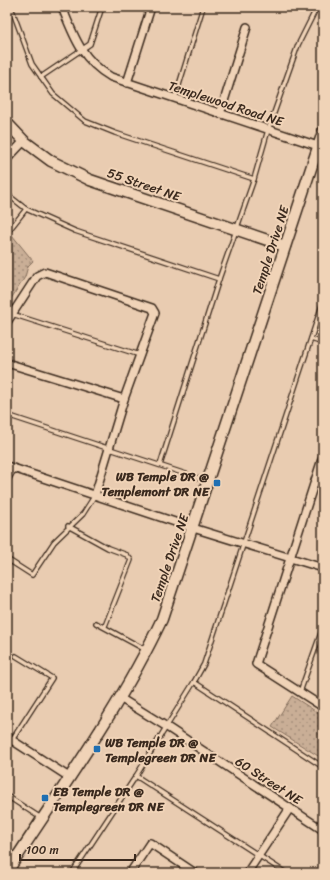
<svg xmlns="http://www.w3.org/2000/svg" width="330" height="880" viewBox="0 0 330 880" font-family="Sriracha,sans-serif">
<defs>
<pattern id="green-dots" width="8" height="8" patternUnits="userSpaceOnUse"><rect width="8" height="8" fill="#c9ae96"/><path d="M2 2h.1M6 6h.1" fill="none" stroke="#a48e7a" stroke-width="1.8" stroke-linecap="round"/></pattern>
</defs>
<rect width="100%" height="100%" fill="#e9ccb1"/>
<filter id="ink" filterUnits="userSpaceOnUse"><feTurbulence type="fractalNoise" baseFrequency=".025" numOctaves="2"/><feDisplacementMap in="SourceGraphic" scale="8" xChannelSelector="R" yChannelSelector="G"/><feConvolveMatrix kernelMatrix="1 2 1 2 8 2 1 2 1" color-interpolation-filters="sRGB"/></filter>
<g filter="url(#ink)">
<g fill="url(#green-dots)" stroke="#826c5a">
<polygon points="12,235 33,261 28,266 25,277 7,305 7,242"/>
<polygon points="292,696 323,716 323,759 272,727"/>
</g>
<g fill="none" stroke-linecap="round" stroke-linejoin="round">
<g stroke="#3b2a1e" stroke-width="6">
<g id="lane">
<polyline points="11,7 32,64 53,94 85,121 115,133 254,179 268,130 298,45 317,7"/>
<polyline points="41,77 90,44 102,7"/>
<polyline points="175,98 203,7"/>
<polyline points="7,194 26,209 75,231 219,279 160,465"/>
<polyline points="7,233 26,209"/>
<polyline points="219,279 254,179"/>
<polyline points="12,314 140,355"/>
<polyline points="311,339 323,343"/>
<polyline points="7,415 207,481"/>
<polyline points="7,482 15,468"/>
<polyline points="68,526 108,548 127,555 131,560 105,626"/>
<polyline points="7,559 32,575 54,542 83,514 95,495"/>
<polyline points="96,623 146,650"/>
<polyline points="194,682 323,767"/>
<polyline points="300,692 323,627"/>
<polyline points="12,740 52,678 16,656"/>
<polyline points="136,776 286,873"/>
<polyline points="7,796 41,818"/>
<polyline points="72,873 136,776 194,682 204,664 323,302"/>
</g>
</g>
<g stroke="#3b2a1e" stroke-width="10">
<g id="street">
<path d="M62,7C74,37 82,60 111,77L318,146"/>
<polyline points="127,83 151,7"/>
<polyline points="220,114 247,27"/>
<polyline points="7,159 24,141"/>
<polyline points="7,322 37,276 45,272 152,308 155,313 124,399 95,495"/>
<polyline points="7,363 124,399"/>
<polyline points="323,456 256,664 323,707"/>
<polyline points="7,466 193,528 323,568"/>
<polyline points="120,698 167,727 323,830"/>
<polyline points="7,737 69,777"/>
<polyline points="130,873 150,843 195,873"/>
<polyline points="247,873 290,808"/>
</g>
</g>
<g stroke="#3b2a1e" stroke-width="13">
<g id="secondary">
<polyline points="7,123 24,141 51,161 90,180 285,246"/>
<path d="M7,872C61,789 120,708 162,619L323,132"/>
</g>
</g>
<use href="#lane" stroke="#f0d3b7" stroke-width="3.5"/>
<use href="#street" stroke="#f0d3b7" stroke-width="7"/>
<use href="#secondary" stroke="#f0d3b7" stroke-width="10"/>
</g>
</g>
<g fill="#1f6fb2" stroke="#f0d3b7" stroke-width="1.5">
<rect x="213" y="479" width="8" height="8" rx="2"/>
<rect x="93" y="745" width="8" height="8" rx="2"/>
<rect x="41" y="794" width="8" height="8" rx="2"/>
</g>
<g text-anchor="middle" stroke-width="4" stroke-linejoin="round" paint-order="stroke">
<g font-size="13" fill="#3b2a1e" stroke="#f0d3b7">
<text transform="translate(226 103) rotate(18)" y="5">Templewood Road NE</text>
<text transform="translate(144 184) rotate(19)" y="5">55 Street NE</text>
<text transform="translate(270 250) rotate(-72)" y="5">Temple Drive NE</text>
<text transform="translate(169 558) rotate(-71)" y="5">Temple Drive NE</text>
<text transform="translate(269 780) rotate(33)" y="5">60 Street NE</text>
</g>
<g font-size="13" font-weight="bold" fill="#3b2a1e" stroke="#f0d3b7" text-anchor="start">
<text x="209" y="481" text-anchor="end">WB Temple DR @<tspan x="209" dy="15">Templemont DR NE</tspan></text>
<text x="105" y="747">WB Temple DR @<tspan x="105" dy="15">Templegreen DR NE</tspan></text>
<text x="53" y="796">EB Temple DR @<tspan x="53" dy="15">Templegreen DR NE</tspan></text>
</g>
</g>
<rect width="330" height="880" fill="none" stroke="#f0d3b7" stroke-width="24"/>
<rect x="12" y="12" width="306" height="856" fill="none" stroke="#3b2a1e" stroke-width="1.5" filter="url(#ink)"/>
<path d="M20 854v6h115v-6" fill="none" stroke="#3b2a1e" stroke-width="2"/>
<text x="26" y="854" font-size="12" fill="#3b2a1e" stroke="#f0d3b7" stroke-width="3" paint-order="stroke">100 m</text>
</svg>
